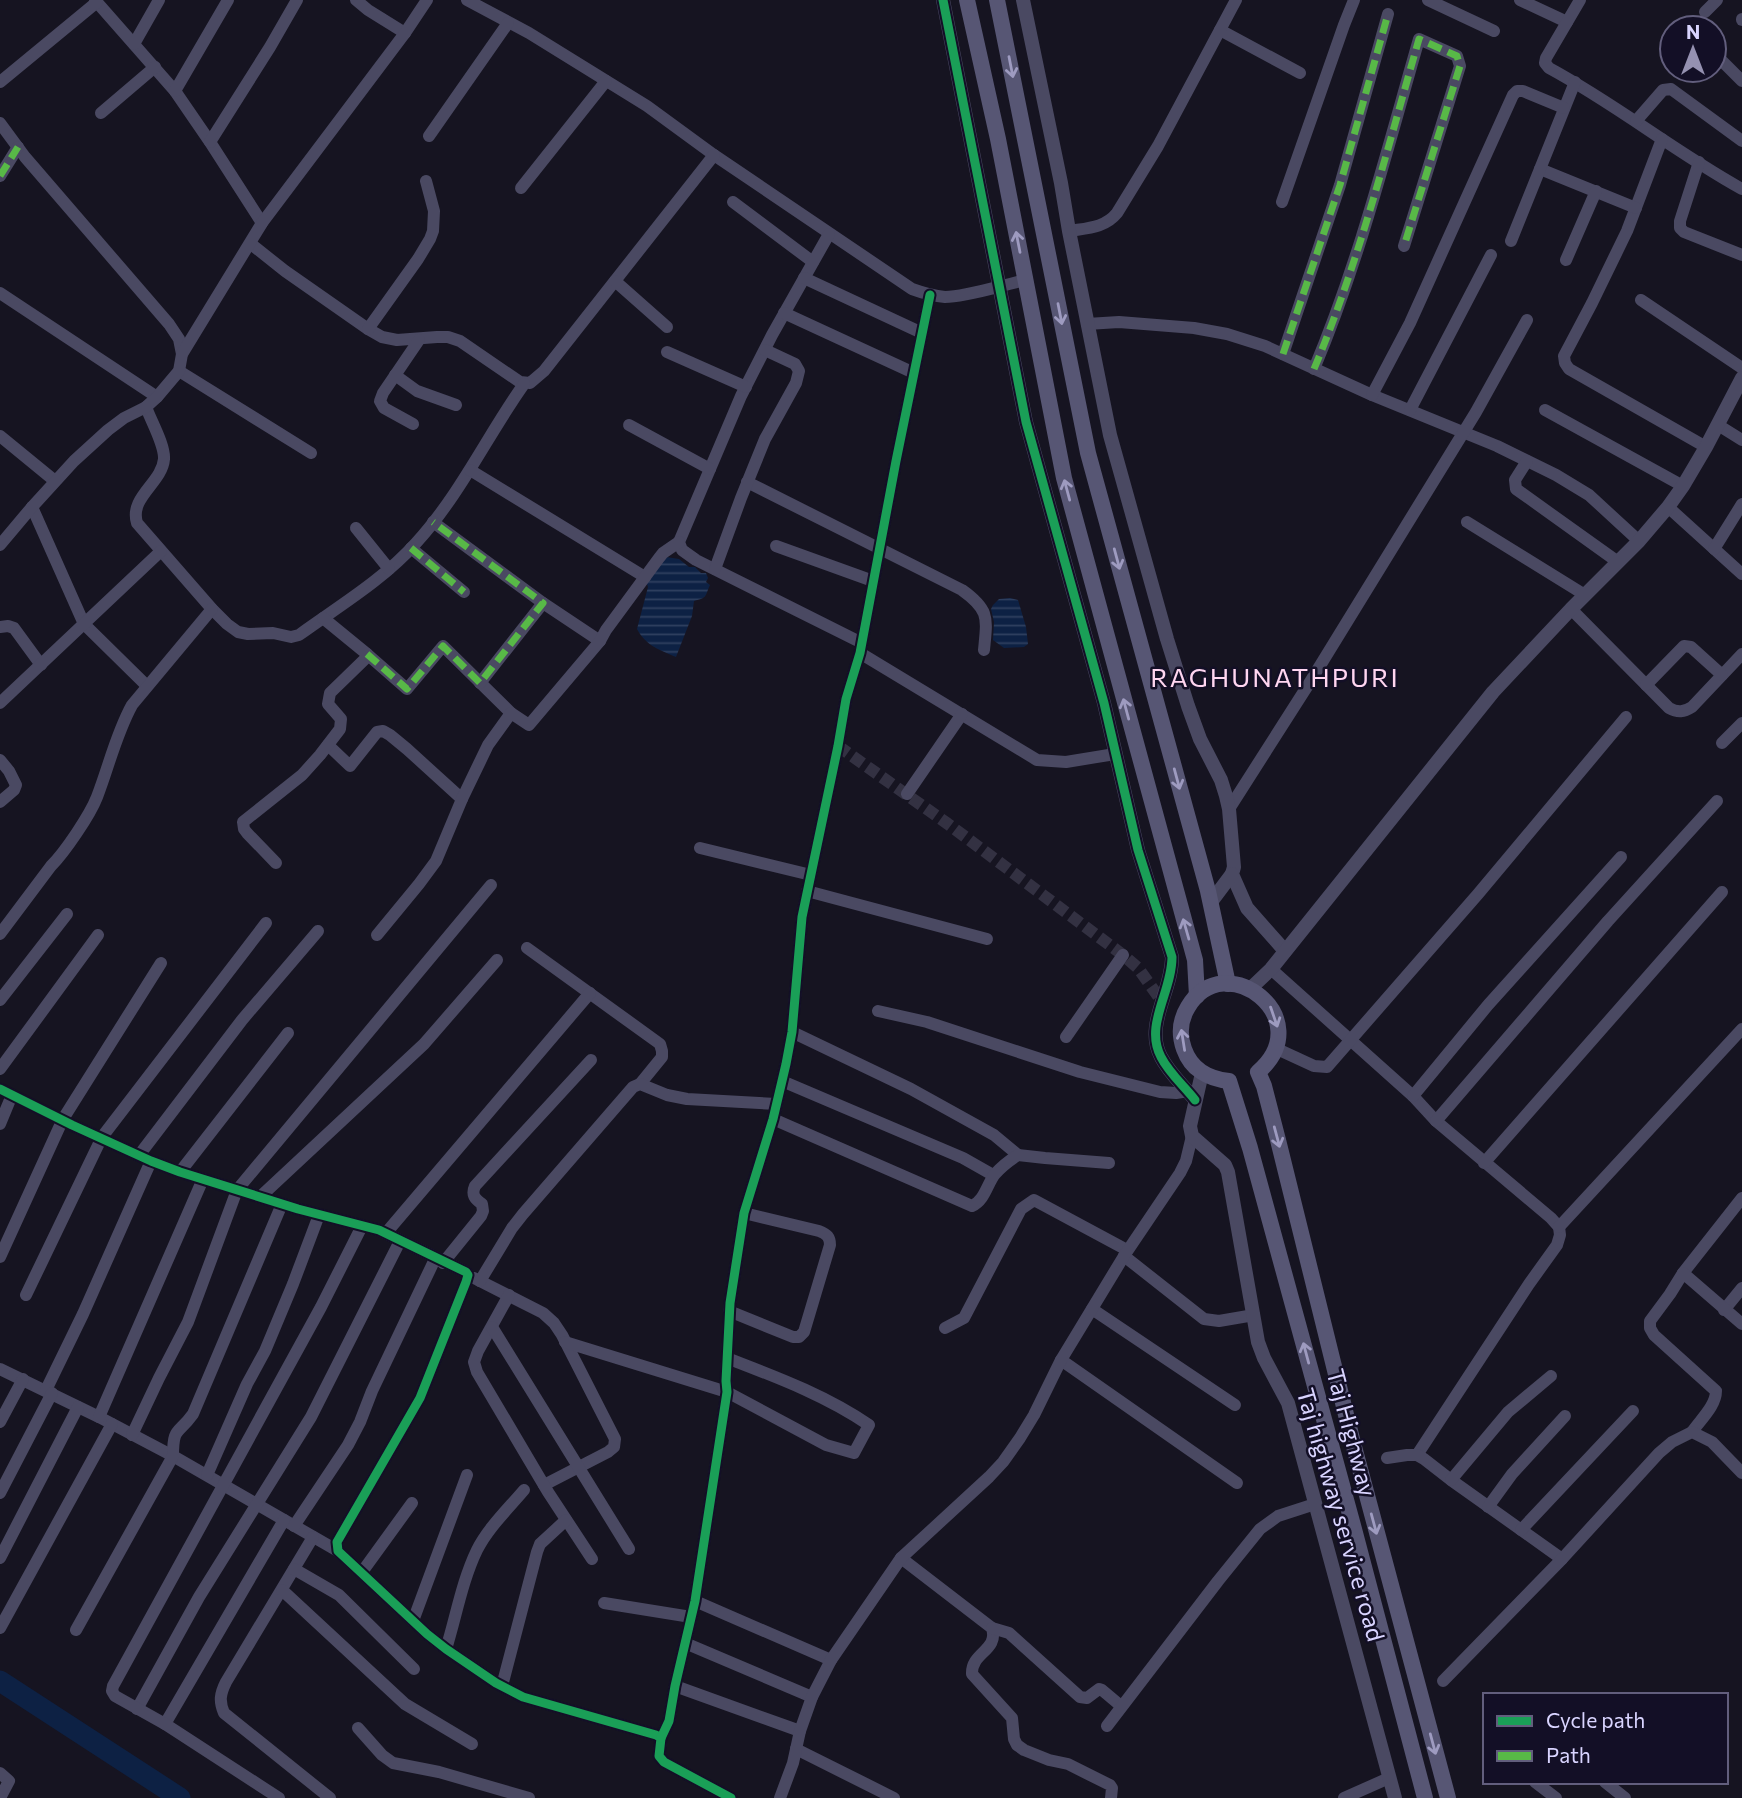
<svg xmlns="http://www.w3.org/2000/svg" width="1742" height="1798" viewBox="0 0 1742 1798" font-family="Commissioner,sans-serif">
<defs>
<pattern id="water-rules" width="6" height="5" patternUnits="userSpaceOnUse" patternTransform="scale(1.75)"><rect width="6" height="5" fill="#0d2144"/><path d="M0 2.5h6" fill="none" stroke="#304060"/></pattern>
</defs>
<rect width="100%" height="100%" fill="#161421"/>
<g fill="url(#water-rules)">
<path d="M666,557L679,559L689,567H695L701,573H706L708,578L706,582L710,585C704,598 708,597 694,601L692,616L676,657C660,650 646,646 637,629L648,587L646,581Z"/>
<polygon points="1010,598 1018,600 1026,627 1028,644 1024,647 1004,648 993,640 994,622 991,609 993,605 999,599"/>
</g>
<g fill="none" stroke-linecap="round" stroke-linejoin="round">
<polyline stroke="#0d2144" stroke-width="21" points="0,1681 180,1798"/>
<polyline stroke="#333142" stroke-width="12" stroke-dasharray="12 6" stroke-linecap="butt" points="838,746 948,824 1123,955 1138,968 1163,1003"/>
<g stroke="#4a4962" stroke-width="12">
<polyline points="95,0 175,91 210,142 262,223"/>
<polyline points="356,0 368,10 405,33"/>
<path d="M467,0L529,33L647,106L714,155L912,289C923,293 933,296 945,297C967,297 1002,285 1026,280"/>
<polyline points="1428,0 1494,31"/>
<polyline points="1520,0 1567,22"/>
<path d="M1580,0L1546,58L1545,63L1549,68C1616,104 1675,152 1742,189"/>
<polyline points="1705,12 1717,0"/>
<polyline points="1742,19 1742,20"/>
<polyline points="1220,30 1300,73"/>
<polyline points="134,44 159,0"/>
<polyline points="1714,53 1742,81"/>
<polyline points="0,82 97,2"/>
<polyline points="175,91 228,0"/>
<polyline points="101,113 155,67"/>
<polyline points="1636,121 1663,90 1671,89 1742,141"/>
<polyline points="0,123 25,157 169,324 179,339 182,354"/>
<polyline points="429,136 508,23"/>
<polyline points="1662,139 1627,231 1592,303 1564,356 1565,363 1569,369 1706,447"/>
<polyline points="210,142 270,47 297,0"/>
<polyline points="1699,162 1680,221 1680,228 1684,232 1742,255"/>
<polyline points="1540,169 1636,208"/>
<polyline points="0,176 18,147"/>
<polyline points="521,188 606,81"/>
<polyline points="733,202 813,262"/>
<polyline points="1282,202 1344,25 1354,0"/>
<path d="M1069,231C1087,228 1105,228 1117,213L1158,146L1236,0"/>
<polyline points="829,234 772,335 741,396 679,542 682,550 696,560 862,643"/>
<polyline points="1511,241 1575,82"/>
<polyline points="251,244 285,271 368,329 382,337 397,340 437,337 448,337 460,341 520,382 530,383 544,371 714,155"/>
<polyline points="1566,260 1596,191"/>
<polyline points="804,278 922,333"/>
<polyline points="615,281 667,327"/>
<polyline points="0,293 157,397"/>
<polyline points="1641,300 1742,368"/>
<polyline points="784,313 914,373"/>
<polyline points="1087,324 1119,322 1194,328 1227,334 1265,346 1372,395 1497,446 1556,475 1589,495 1639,541"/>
<polyline points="368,329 418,259 430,239 433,231 434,211 426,181"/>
<polyline points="667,352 746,387"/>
<polyline points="1283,354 1340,185 1388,14"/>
<path d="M1314,369C1359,262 1387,150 1419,39L1457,56L1460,66L1404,246"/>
<polyline points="179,371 311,453"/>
<polyline points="395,375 417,391 456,405"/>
<polyline points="1372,395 1410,323 1513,95 1517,91 1523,91 1564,108"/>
<path d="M146,407C151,421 165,445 164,459C162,483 129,497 137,523L212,609L227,624L238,632L248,634L273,633L291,637L299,635C339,606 383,580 416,543C460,495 487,436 524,384"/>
<polyline points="1410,410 1491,255"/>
<polyline points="1545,410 1683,486"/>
<polyline points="413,424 384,408 380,401 383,393 419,340"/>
<polyline points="629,425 710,469"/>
<polyline points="1718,425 1742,440"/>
<polyline points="0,436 55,481"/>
<polyline points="1527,461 1515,480 1516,489 1618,562"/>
<polyline points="470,470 645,577"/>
<path d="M747,482L962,590C990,610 987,618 984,650"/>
<polyline points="32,507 84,624 147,686"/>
<polyline points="1668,507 1742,574"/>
<polyline points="433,522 543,603 600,641"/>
<polyline points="1467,522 1585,595"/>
<polyline points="356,528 389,569"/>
<polyline points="0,545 32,507 74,461 108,430 124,418 146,407 157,397 179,371 182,354 262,223 405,33 427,0"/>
<polyline points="776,546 873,581"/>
<polyline points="411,548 464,592"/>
<polyline points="1714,549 1742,504"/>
<polyline points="715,569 741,498 765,439 796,383 799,371 795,364 765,350"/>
<path d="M1571,609L1669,708C1678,713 1684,712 1692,707L1742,654"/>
<polyline points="0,627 8,626 14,628 41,665"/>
<polyline points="860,653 1037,760 1066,762 1115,754"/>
<polyline points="367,654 407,689 443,646 511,713"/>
<polyline points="480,683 543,603"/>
<polyline points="1646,685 1684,646 1691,647 1722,675"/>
<polyline points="0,703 161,551"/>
<polyline points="1722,743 1742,723"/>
<polyline points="328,745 350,766 377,732 383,731 390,735 407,749 462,799"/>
<polyline points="0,760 9,771 16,785 14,790 0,802"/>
<polyline points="907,794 962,714"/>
<polyline points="1229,809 1310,682 1476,412 1527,320"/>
<polyline points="700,848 811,875"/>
<polyline points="276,863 247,833 244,829 243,822 302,775 320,755 340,729 341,719 328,704 330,693 365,659 367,654 323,618"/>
<polyline points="807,891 987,939"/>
<path d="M0,934L51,866C65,852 90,815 97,797C109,766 116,734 132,705L212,609"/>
<polyline points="377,935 419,884 436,861 462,799 488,745 511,713 529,725 600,641 606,630 659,558 663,553 679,542"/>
<polyline points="527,948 660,1044 662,1051 662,1057 640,1084"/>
<polyline points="1271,969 1413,1096 1436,1121 1551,1218 1559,1227 1560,1235 1557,1245 1529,1284 1417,1455"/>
<polyline points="0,1000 67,914"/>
<polyline points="878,1011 927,1022 1080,1072 1160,1092 1176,1093 1188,1091"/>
<polyline points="792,1032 911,1089 994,1135 1018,1155"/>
<polyline points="1066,1037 1123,955"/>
<polyline points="1275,1048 1314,1066 1327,1067 1478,894 1626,717"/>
<polyline points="0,1069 98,935"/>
<polyline points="782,1081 963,1158 993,1175"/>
<polyline points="0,1089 72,1125 151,1161 180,1172 298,1209 379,1230 466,1272 468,1275 466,1282 420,1398 337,1542 338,1551 427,1634 446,1649 496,1683 523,1697 656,1735 661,1738 659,1756 664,1762 731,1798"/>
<polyline points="1413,1096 1488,1005 1621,857"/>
<path d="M773,1119L972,1206C985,1200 987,1184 995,1174C1002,1166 1010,1160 1018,1155L1045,1158L1109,1163"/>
<polyline points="1436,1121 1608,921 1717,801"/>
<polyline points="0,1124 12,1095"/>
<polyline points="140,1154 242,1020 318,931"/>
<polyline points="1484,1163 1722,892"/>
<polyline points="180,1172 288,1033"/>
<polyline points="260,1197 424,1044 497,960"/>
<polyline points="1559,1227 1742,1029"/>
<polyline points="386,1233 590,993"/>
<polyline points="1124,1256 1204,1319 1219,1321 1254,1315"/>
<polyline points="0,1257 63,1119 161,963"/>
<path d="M443,1263L481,1216L483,1211L482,1204C475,1199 471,1195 475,1186L591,1060"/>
<polyline points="1683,1273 1742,1198"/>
<polyline points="474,1278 543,1313 554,1323 562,1335 615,1439 614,1447 608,1452 544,1485"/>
<polyline points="480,1281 512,1228 523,1214 633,1087 640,1084 667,1095 687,1099 776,1104"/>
<polyline points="26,1295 102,1137 266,923"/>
<polyline points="509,1295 478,1351 474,1362 477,1372 548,1492 592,1559"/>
<polyline points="1092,1309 1235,1405"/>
<polyline points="1724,1310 1742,1288"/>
<path d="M729,1311L793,1337H799L804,1332L830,1245C830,1237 827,1234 819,1231L744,1213"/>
<polyline points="492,1327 629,1549"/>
<polyline points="945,1328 964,1318 1021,1209 1034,1200 1127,1250"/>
<path d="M565,1342L727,1392L826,1445L854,1453L869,1425C825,1395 776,1377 727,1358"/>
<polyline points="1061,1360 1237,1483"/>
<polyline points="0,1369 99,1417 173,1456 338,1551"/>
<polyline points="46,1390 83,1314 151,1161"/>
<polyline points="99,1417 203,1179"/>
<polyline points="0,1422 23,1379"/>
<path d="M1692,1432C1700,1420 1716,1406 1716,1391L1654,1335L1650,1328V1321L1670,1294L1683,1273L1742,1324"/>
<polyline points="132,1435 159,1378 188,1322 237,1190 491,885"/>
<polyline points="1387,1458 1407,1455 1417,1455 1424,1459 1451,1480 1562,1559"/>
<polyline points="207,1475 247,1384 265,1351 293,1284 319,1215"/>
<polyline points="1451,1480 1508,1412 1551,1376"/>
<polyline points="0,1493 52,1393"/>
<polyline points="1488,1507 1512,1474 1565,1416"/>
<polyline points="294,1526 348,1445 360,1422 372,1391 435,1259"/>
<polyline points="1521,1530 1633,1411"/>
<path d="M313,1537L226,1682C220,1694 219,1701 224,1713L330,1798"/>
<polyline points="0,1558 78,1407"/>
<path d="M901,1558L992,1628C999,1651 971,1652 972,1674L1012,1718L1014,1739L1017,1745L1024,1750L1049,1760L1068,1764L1110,1785L1112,1788L1111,1798"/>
<polyline points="294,1569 339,1595 414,1669"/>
<polyline points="362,1572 412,1503"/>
<polyline points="282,1590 405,1704 472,1744"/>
<polyline points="695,1601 831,1660"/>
<polyline points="604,1603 691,1617"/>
<polyline points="413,1621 467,1475"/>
<polyline points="0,1628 112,1424"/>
<polyline points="992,1628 1009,1633 1080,1697 1087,1698 1099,1689 1102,1690 1121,1706"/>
<path d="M76,1630L173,1456C173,1426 178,1435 193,1414L282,1204"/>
<polyline points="685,1643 812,1697"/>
<path d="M446,1649C456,1617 462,1581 477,1550C488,1528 508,1509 524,1490"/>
<polyline points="1443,1681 1562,1559 1659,1453 1672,1442 1692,1432 1712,1442 1742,1473"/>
<polyline points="502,1686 537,1552 540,1544 566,1520"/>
<polyline points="675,1686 800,1731"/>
<polyline points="137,1709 199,1597 311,1417 400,1241"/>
<polyline points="165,1724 284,1520"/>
<polyline points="1107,1726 1218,1581 1260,1529 1278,1516 1315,1504"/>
<polyline points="358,1728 382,1755 393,1763 439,1772 529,1798"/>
<polyline points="661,1738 669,1721 675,1686 695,1601 727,1392 726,1381 730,1303 744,1213 773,1119 786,1064 792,1032 802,917 838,746 846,699 860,653 896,461 930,295"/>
<polyline points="796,1749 894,1798"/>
<polyline points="0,1773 9,1781 0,1798"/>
<polyline points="1535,1782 1556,1798"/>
<polyline points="1605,1782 1625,1798"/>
<polyline points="279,1798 165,1724 115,1696 112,1691 113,1686 321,1307 362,1226"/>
<polyline points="780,1798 793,1763 800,1731 812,1697 831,1660 901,1558 989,1477 1003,1462 1020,1438 1034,1415 1061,1360 1124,1256 1180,1173 1186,1161 1192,1136"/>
<polyline points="1344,1798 1389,1778"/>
</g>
<g stroke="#4a4962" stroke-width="14">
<path d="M943,0L1026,422L1104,703L1138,850L1172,957C1172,992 1144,1025 1161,1057C1169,1073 1184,1086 1195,1100"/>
<polyline points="1023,0 1061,183 1069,231 1110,435 1167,639 1188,706 1200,739 1221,780 1226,796 1229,809 1234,867 1232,874 1247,908 1285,951"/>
<polyline points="1211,902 1232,874"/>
<polyline points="1250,989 1271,969 1493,692 1571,609 1639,541 1668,507 1683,486 1706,447 1742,378"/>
<polyline points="1202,1073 1190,1126 1192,1136 1225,1165 1228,1172 1258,1342 1264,1358 1288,1403 1395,1798"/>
</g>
<g stroke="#575674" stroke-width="16">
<polyline points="967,0 998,139 1064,478 1195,960 1197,996"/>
<polyline points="997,0 1088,453 1208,891 1228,984"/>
<path d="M1425,1798L1354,1529L1250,1148L1229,1081C1208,1079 1191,1069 1184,1049C1179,1035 1180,1020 1188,1007C1225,945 1320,1019 1258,1072L1264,1086L1278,1140L1353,1443L1448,1798"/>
</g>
<g stroke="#58b947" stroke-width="7" stroke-dasharray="14 7" stroke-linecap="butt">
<polyline points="0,176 18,147"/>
<polyline points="1283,354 1340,185 1388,14"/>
<path d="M1314,369C1359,262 1387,150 1419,39L1457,56L1460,66L1404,246"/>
<polyline points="411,548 464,592"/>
<polyline points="367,654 407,689 443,646 480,683 543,603 433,522"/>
</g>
<g stroke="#130f26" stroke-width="13">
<g id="cycleway">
<path d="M943,0L1026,422L1104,703L1138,850L1172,957C1172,992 1144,1025 1161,1057C1169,1073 1184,1086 1195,1100"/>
<polyline points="0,1089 72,1125 151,1161 180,1172 298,1209 379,1230 466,1272 468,1275 466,1282 420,1398 337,1542 338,1551 427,1634 446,1649 496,1683 523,1697 656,1735 661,1738 659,1756 664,1762 731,1798"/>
<polyline points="661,1738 669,1721 675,1686 695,1601 727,1392 726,1381 730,1303 744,1213 773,1119 786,1064 792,1032 802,917 838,746 846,699 860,653 896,461 930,295"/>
</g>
</g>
<use href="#cycleway" stroke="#1a9f57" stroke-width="9"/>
</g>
<defs><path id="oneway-shaft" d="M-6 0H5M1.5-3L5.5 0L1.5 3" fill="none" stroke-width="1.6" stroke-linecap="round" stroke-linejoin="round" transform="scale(1.75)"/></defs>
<g stroke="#9e9bc0">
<use href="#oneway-shaft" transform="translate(1011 67) rotate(79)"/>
<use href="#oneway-shaft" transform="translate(1018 242) rotate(-101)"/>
<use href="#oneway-shaft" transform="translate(1060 314) rotate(79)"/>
<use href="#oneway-shaft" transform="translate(1067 490) rotate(-105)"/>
<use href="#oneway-shaft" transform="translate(1117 559) rotate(75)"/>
<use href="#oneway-shaft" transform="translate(1126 709) rotate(-105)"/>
<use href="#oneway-shaft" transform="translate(1177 779) rotate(75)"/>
<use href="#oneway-shaft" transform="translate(1186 929) rotate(-106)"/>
<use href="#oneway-shaft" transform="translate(1274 1017) rotate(71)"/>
<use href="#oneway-shaft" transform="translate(1183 1040) rotate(-99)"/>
<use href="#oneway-shaft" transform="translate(1277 1137) rotate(75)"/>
<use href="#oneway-shaft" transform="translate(1306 1353) rotate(-105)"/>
<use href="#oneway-shaft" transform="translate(1374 1524) rotate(75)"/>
<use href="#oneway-shaft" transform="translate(1433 1744) rotate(75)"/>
</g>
<g text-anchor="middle" stroke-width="5" stroke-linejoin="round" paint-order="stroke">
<g font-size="24" fill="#d9d4ff" stroke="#130f26">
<text transform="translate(1351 1433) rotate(75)" y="8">Taj Highway</text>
<text transform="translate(1340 1515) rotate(74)" y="8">Taj highway service road</text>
</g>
<g font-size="26" letter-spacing="2" fill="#ffd6f0" stroke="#130f26">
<text x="1275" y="687">RAGHUNATHPURI</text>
</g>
</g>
<rect x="1483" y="1693" width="245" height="91" fill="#130f26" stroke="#625e7d" stroke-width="2"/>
<rect x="1497" y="1716" width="35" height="10" fill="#1a9f57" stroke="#625e7d" stroke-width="2"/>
<text x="1546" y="1728" font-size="21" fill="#d9d4ff">Cycle path</text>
<rect x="1497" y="1751" width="35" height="10" fill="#58b947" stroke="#625e7d" stroke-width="2"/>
<text x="1546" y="1763" font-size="21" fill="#d9d4ff">Path</text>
<g transform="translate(1693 49)"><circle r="33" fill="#130f26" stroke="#625e7d" stroke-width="2"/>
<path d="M0-5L12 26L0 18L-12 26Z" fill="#9591b1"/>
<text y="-10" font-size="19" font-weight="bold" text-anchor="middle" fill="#d9d4ff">N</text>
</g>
</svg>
